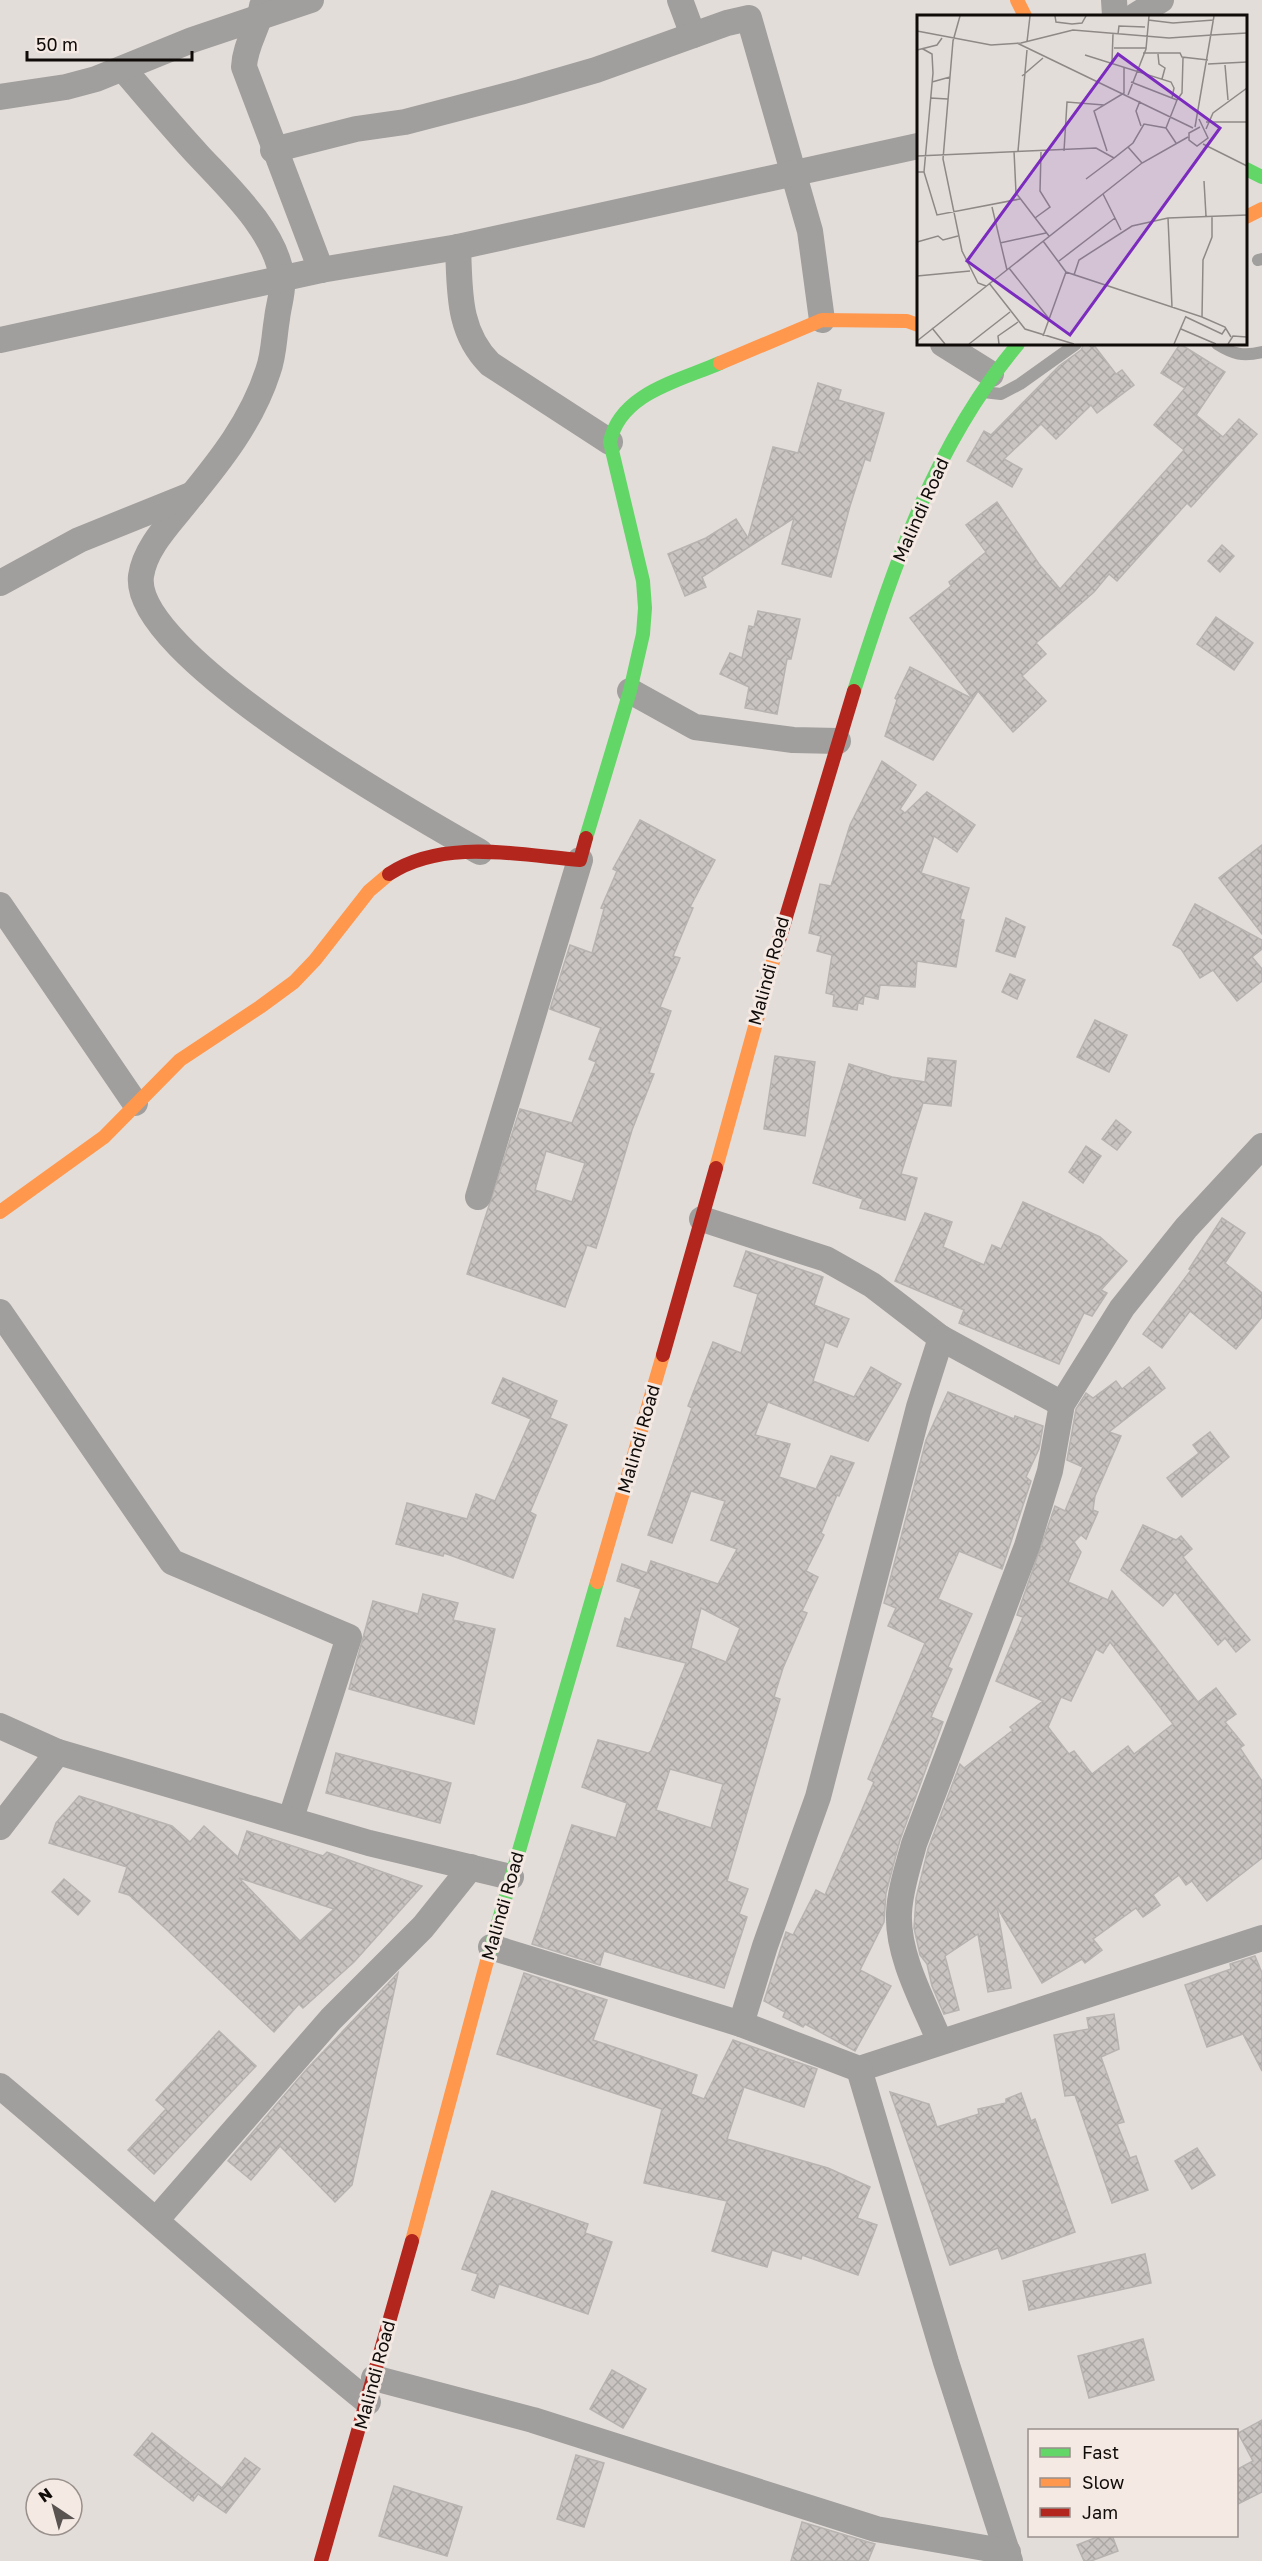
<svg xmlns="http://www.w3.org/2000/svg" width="1262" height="2561" viewBox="0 0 1262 2561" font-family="'Golos Text',sans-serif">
<defs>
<pattern id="building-cross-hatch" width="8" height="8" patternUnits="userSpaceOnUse" patternTransform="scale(1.5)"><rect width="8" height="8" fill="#c9c4c2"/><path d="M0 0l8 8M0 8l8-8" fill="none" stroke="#aba7a5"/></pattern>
</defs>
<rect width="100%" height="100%" fill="#e3ddda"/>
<g fill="url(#building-cross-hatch)" stroke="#b7b3b0" stroke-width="1.5" fill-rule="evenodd">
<polygon points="1084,344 1093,344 1116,374 1122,370 1134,385 1097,413 1091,405 1056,439 1041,424 1004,459 1022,469 1012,487 967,461 984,431 991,435 1059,366 1081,350"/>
<polygon points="1180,344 1225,372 1196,415 1223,437 1239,419 1257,434 1191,507 1187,503 1117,581 1109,574 1094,592 1036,643 1046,654 1022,676 1046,701 1013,732 978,691 933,760 885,736 897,700 895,698 910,667 973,699 910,618 951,586 949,582 986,552 966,525 997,502 1039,564 1060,589 1184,450 1154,425 1185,388 1161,373"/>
<polygon points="818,383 841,390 838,400 884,413 870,461 865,459 850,506 831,577 782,564 794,518 702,577 706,587 685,596 668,554 706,538 736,519 748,538 773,447 798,453"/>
<polygon points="1222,545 1234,556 1220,572 1208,561"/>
<polygon points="758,611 800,619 791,659 787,659 777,714 745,708 749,687 720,674 730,653 742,658 749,626 754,627"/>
<polygon points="1216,617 1253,643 1234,670 1197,644"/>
<polygon points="882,761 916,785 900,809 905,813 927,792 975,825 957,852 934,836 921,873 969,888 960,919 964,920 956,967 917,961 915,987 880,985 878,999 864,996 863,1004 858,1003 857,1010 833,1006 834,995 826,993 832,955 817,951 821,936 809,933 820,884 831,886 850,825"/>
<path d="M640,820L715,860L690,907L693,908L673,956L680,958L660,1007L671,1011L649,1073L654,1074L632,1130L607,1214L596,1248L587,1245L565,1307L467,1274L520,1109L572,1123L596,1062L589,1059L601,1028L550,1009L570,945L592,953L604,909L601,908L617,871L613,869ZM546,1151L585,1163L572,1202L535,1190Z"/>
<polygon points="1262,845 1262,934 1219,878"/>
<polygon points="1195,904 1262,940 1262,949 1252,957 1262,969 1262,981 1237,1001 1213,970 1200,978 1181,949 1173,945"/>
<polygon points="1006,918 1025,927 1015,957 996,951"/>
<polygon points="1010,974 1025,980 1017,999 1002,992"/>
<polygon points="1095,1020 1127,1035 1109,1072 1077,1057"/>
<polygon points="775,1056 815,1062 805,1136 764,1129"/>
<polygon points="928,1058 956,1061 951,1106 923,1103 901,1174 917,1178 905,1220 860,1208 863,1199 813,1183 849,1064 892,1077 925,1082"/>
<polygon points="1116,1120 1131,1132 1117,1150 1102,1139"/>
<polygon points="1086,1146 1101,1156 1083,1183 1069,1172"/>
<polygon points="1023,1202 1100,1237 1127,1261 1101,1290 1107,1293 1092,1316 1084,1313 1059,1364 959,1323 964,1310 895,1281 925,1213 952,1222 943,1247 984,1265 992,1245 1001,1249"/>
<polygon points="1222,1218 1245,1233 1225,1263 1262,1293 1262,1317 1236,1349 1190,1311 1162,1348 1143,1334 1191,1270 1189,1269"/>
<path d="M746,1251L823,1277L814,1305L849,1319L837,1347L825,1342L813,1381L854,1397L871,1367L901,1384L868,1441L768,1402L755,1435L790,1444L779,1477L816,1489L831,1456L854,1463L839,1496L837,1495L821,1533L824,1535L806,1571L818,1577L802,1611L807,1613L783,1668L774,1697L780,1699L727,1881L748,1889L739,1914L747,1917L724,1988L604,1951L600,1965L532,1944L572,1825L616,1838L627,1803L582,1787L598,1740L648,1753L651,1751L686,1663L617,1646L625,1618L630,1620L641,1589L617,1581L622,1564L647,1573L651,1561L718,1584L737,1549L711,1540L725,1501L691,1491L672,1543L648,1535L692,1408L688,1406L713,1342L741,1353L758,1294L734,1286ZM701,1608L740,1628L726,1662L691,1648ZM670,1769L723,1784L711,1828L656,1810Z"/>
<path d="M1149,1367L1165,1388L1109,1432L1121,1436L1095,1496L1093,1510L1098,1512L1086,1539L1081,1535L1074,1542L1081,1552L1068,1582L1108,1600L1112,1591L1198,1702L1216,1688L1236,1714L1225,1722L1244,1745L1240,1748L1262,1781V1858L1207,1901L1192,1881L1186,1885L1179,1875L1153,1895L1160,1905L1143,1917L1136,1908L1093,1939L1102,1950L1085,1963L1082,1959L1042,1983L997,1907L1011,1988L988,1992L978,1934L945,1956L959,2010L944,2014L932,1986L927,1964L920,1955L914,1928L916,1898L928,1849L960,1764L964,1768L1013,1730L1010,1727L1043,1701L996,1681L1023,1617L1017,1615L1055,1506L1065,1511L1083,1467L1067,1460L1076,1409L1086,1393L1093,1398L1116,1381L1122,1389ZM1110,1642L1173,1724L1134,1754L1128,1746L1092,1774L1074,1751L1069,1754L1048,1727L1061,1697L1071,1701L1096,1649L1103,1653Z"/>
<polygon points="503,1378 557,1401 550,1418 567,1425 530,1512 536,1515 513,1578 444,1553 443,1556 396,1544 407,1503 467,1519 476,1494 495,1501 531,1419 492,1403"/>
<polygon points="948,1392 1014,1419 1015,1416 1043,1426 1039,1449 1026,1477 1031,1481 1002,1569 959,1551 938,1599 972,1614 948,1667 952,1669 931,1717 943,1722 900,1840 886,1893 884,1922 860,1970 891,1986 855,2051 805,2024 803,2027 783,2017 785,2012 764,2001 786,1932 793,1935 816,1890 825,1895 874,1782 868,1779 925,1643 888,1626 896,1608 884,1603 926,1440"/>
<polygon points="1210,1432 1229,1457 1182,1497 1167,1478 1199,1453 1193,1445"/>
<polygon points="1143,1525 1176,1540 1181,1536 1192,1549 1183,1557 1250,1640 1236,1652 1225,1638 1218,1645 1175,1592 1163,1606 1121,1570"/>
<polygon points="423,1594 458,1603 453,1620 495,1629 474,1724 349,1689 373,1601 418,1614"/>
<polygon points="336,1753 451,1783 440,1823 326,1793"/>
<path d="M79,1796L172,1826L190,1842L204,1826L238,1857L247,1831L323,1856L327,1852L422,1886L354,1962L303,2008L299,2004L274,2032L165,1928L129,1895L119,1892L127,1867L49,1843L56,1823ZM239,1878L334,1909L300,1941Z"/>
<polygon points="64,1879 90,1901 78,1915 52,1892"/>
<polygon points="1255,1956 1262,1973 1262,2071 1243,2034 1207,2047 1185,1985 1231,1969 1230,1964"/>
<polygon points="398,1973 352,2185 335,2202 280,2146 251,2180 228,2161 306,2070"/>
<polygon points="524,1973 607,2000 593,2040 697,2075 691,2094 704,2099 733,2040 817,2069 804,2107 744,2087 727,2139 828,2168 870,2187 857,2218 877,2225 858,2275 802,2255 801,2259 772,2250 767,2267 712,2251 727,2201 644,2183 662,2109 497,2054"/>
<polygon points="1114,2014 1119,2049 1101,2057 1124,2122 1117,2124 1130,2158 1136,2156 1148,2190 1112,2203 1075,2095 1065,2096 1054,2035 1089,2029 1087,2018"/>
<polygon points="219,2031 256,2066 154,2174 128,2150 166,2109 156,2100"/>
<polygon points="890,2092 929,2104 937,2127 979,2114 978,2109 1006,2103 1006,2099 1021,2093 1031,2121 1035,2119 1075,2232 1002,2259 998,2248 950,2265"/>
<polygon points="1197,2148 1215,2175 1192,2189 1175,2161"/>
<polygon points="492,2191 588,2224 585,2233 612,2242 588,2314 499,2284 494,2298 472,2290 478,2274 462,2269"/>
<polygon points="1145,2254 1151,2283 1029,2310 1023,2281"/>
<polygon points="1143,2339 1154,2380 1089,2398 1078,2356"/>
<polygon points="612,2370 646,2389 623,2428 590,2409"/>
<polygon points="1262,2420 1262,2492 1236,2505 1236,2470 1253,2461 1238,2433"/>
<polygon points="152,2433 222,2488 245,2458 260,2469 226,2513 198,2494 193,2501 134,2455"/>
<polygon points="576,2455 604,2463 584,2527 557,2519"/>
<polygon points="394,2486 462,2507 447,2556 379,2536"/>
<polygon points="802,2522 875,2544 868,2561 791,2561"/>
<polygon points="1102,2535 1112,2535 1118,2551 1091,2561 1084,2561 1077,2545"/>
</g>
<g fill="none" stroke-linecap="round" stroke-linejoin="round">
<g stroke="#a09f9d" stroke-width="12">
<polyline points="1258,260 1262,259"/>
<path d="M1217,344C1233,354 1243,357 1262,352"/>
<polyline points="983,392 1001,394 1020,384 1076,344"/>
</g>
<g stroke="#a09f9d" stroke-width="26">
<polyline points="680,0 693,35"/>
<polyline points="1114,0 1115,16"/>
<path d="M262,6C259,27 245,44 244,67L321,270"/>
<polyline points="1135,16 1161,0"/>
<path d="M124,70C149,99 174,129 200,157C230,189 276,232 282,278C284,290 278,307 277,319C274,336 274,355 268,371C252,421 220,461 188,500C171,522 145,547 141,576C131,655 415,815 480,852"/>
<polyline points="0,97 66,87 96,79 192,40 311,0"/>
<polyline points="273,150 356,129 405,122 520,92 596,70 727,23 749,18 810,231 822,320"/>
<path d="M458,247C460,290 457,331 490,364L610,442"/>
<polyline points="0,340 321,270 458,247 918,146"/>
<polyline points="943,344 991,374"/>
<polyline points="0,583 79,540 193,494"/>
<polyline points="630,691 695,727 793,740 838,741"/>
<polyline points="0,905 135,1103"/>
<polyline points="478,1197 580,860"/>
<polyline points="702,1219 826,1259 872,1285 941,1338 1062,1404"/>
<polyline points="0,1312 172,1562 349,1637 291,1818"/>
<polyline points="0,1726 58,1752 369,1843 511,1877"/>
<polyline points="0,1827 58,1752"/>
<polyline points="491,1947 741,2024 859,2069 1262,1938"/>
<polyline points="741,2024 765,1946 818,1797 919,1407 941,1338"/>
<path d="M940,2042C924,2003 897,1956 899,1913C900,1890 908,1867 914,1844L1027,1546L1050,1471L1062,1404L1122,1308L1186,1228L1262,1146"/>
<polyline points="859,2069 946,2362 1010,2561"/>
<path d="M0,2086C124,2190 242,2300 368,2402"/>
<polyline points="157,2219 331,2019 423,1927 471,1867"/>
<polyline points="374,2378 533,2420 876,2529 1008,2552"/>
</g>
<g stroke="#63d668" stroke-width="14">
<polyline points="1246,169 1262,177"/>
<path d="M854,691C895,564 932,448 1018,344"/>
<path d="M586,838L630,691L643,634L645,608L643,581L610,442C620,393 679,381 720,363"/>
<polyline points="487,1961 597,1582"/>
</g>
<g stroke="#ff974d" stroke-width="14">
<polyline points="1017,0 1025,16"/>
<polyline points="1246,217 1262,209"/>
<polyline points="720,363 822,320 907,321 918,325"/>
<polyline points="716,1168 777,947"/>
<polyline points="0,1212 104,1137 180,1060 260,1007 294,982 315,960 369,891 389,874"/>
<polyline points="597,1582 663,1355"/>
<polyline points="412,2241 487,1961"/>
</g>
<g stroke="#b3261e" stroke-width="14">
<path d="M389,874C443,838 519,855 580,860L586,838"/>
<polyline points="777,947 854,691"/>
<polyline points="663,1355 716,1168"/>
<polyline points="321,2561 412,2241"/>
</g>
</g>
<g text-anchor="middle" stroke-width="6" stroke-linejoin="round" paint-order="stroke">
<g font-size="18" fill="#0f0b09" stroke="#f5e9e3">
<text transform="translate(921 510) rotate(-66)" y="6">Malindi Road</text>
<text transform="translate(769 971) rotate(-75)" y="6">Malindi Road</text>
<text transform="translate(639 1439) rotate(-74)" y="6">Malindi Road</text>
<text transform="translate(503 1906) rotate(-74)" y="6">Malindi Road</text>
<text transform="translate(375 2375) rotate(-75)" y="6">Malindi Road</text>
</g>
</g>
<g transform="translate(917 15)">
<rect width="330" height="330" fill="#e3ddda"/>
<path fill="none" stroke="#8e8986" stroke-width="1.5" d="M43,1L36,26L26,144L45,236L61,268L69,271M138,1L139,7L155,9L165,8L169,1M231,5L256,8L297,5M0,16L74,30L104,28L156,15L252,23L295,20M201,19L202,11L228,12M295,20L330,18M110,27L113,1M100,28L276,113M197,33H229M0,35L20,30L25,23M226,38H263L265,42L291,45M241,39L242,49L248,53L245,64M168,40L254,67L257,73L255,83M195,47L196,19M291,49L330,47M308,50L311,85M105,61L126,43M15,67L33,62M214,67L260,85L249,113M211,80L229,34L232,1M13,83L31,84M260,85L265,78L266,43M223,86L219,96L224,111M282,104L291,123L280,131L272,125V118L283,112M289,107H330M278,112L297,1M289,114L296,98L330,73M286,129L330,151M211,132L225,148M97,136L99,178L132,221M101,136L110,35M147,136L150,87L187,90M190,136L177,96L207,78V52M0,141L179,133L197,143L216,128L227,109L249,113L259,128M0,157H7L16,58L15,39L6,34M7,157L20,200L103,184M169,164L197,143M287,166L289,201M186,179L204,215M75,192L90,255M118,203L133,192L123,176L124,137M251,203L255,292M126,226L149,257L285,302L286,245L295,222V201M0,227L21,221L26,225L41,221M83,228L129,218M142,246L198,203M92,253L133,305M157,260L162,245L215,211L251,203L330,200M0,261L53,256M72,268L108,314L157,329M269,302L305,319L309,313M285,302L308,312L314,322M15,313L28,329M264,314L299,329M126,321L149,257M0,326L225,148L271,122M52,329L93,297M82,329L81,321L101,307M257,329L269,301M311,329L316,321L330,322"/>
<path fill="#7b2cbf" fill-opacity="0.15" stroke="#7b2cbf" stroke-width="3" d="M201,39L303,113L153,320L50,246Z"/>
<rect width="330" height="330" fill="none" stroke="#0f0b09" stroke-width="3"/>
</g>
<rect x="1028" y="2429" width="210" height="108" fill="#f5e9e3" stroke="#99908c" stroke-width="1.5"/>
<rect x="1040" y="2448" width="30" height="9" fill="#63d668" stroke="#99908c" stroke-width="1.5"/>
<text x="1082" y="2459" font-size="18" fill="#0f0b09">Fast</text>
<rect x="1040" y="2478" width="30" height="9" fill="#ff974d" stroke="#99908c" stroke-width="1.5"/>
<text x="1082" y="2489" font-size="18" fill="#0f0b09">Slow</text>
<rect x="1040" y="2508" width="30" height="9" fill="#b3261e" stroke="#99908c" stroke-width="1.5"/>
<text x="1082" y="2519" font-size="18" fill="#0f0b09">Jam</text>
<g transform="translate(54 2507) rotate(324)"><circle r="28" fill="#f5e9e3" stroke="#99908c" stroke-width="1.5"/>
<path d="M0-4.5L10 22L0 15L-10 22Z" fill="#595452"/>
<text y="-9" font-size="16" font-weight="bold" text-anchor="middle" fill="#0f0b09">N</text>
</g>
<path d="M27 51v9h165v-9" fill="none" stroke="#0f0b09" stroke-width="3"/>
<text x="36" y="51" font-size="18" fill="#0f0b09" stroke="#f5e9e3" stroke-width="4.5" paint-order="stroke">50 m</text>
</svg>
